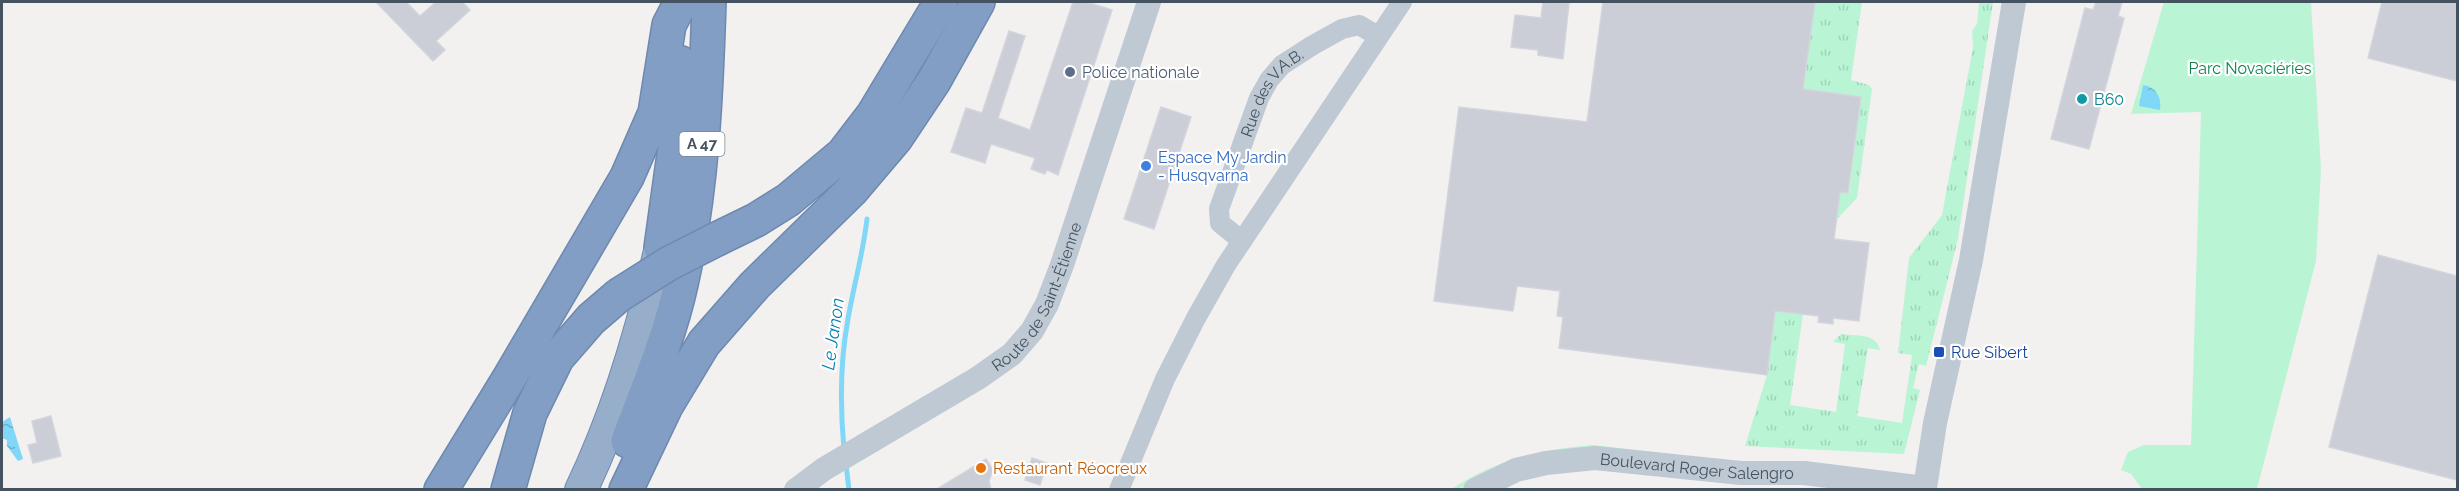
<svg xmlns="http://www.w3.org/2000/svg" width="2459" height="491" viewBox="0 0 2459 491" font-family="Raleway,sans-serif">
<defs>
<pattern id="grass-tufts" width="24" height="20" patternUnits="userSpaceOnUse" patternTransform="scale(1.5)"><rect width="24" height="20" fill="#b9f5d4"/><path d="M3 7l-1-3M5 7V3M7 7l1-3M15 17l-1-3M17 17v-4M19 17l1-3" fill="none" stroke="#a0d4b9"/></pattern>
<pattern id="water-ripples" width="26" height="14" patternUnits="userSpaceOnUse" patternTransform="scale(1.5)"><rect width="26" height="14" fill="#81d7f7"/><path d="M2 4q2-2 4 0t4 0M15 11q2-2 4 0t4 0" fill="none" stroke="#6bb1cb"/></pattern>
</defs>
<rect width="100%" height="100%" fill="#f3f0f0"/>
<g fill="url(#grass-tufts)">
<polygon points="1815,2 1862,2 1851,80 1869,85 1872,89 1857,198 1837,219 1840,192 1849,193 1861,97 1793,172"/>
<path d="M1979,2H1993L1958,239L1926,366L1919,364L1913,388L1920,390L1904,454L1745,446L1767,375L1785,233L1791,312L1803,314L1790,405L1836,412L1845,344L1833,342L1841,334C1855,336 1877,333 1880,350L1868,348L1857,416L1902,423L1912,355L1898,353L1909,258L1942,215L1973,47L1972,31L1977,24Z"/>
<path d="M1594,445L1730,461L1620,452L1468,484L1459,489L1450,490C1495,460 1541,449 1594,445Z"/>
</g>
<polygon fill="#b9f5d4" points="2164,2 2311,2 2321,169 2316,261 2257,489 2142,489 2131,474 2121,470 2128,452 2144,445 2191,445 2201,112 2131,114"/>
<g fill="url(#water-ripples)">
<path d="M2143,85C2156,87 2162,97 2160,110L2139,106Z"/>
<polygon points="10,417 23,459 18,461 7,446 7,440 2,438 2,422"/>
</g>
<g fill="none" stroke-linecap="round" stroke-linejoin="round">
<g stroke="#81d7f7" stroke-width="5">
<path d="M844,449C840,406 840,362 848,319C854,284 863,254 867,219"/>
<polyline points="846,464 849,490"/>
</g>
</g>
<g fill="#cbced6" stroke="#d3d5dc" stroke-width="1.5">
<polygon points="376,2 406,2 420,16 436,2 462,2 470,10 436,41 445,50 433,61"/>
<polygon points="1073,2 1087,2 1112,10 1058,175 1047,170 1045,174 1031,169 1035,158 991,144 985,163 951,152 966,108 982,113 1009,31 1025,36 998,118 1030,130"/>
<polygon points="1543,2 1569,3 1563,59 1538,55 1538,50 1511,47 1515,15 1541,18"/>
<polygon points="1603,2 1815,2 1803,89 1861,97 1848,193 1840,192 1834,239 1869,243 1859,321 1833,318 1833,324 1818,322 1819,316 1775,311 1767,375 1559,348 1563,317 1557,316 1560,291 1517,286 1513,311 1434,301 1459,107 1587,122"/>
<polygon points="2096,2 2122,2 2118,16 2124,18 2089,149 2051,139 2085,8 2093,10"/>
<polygon points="2382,2 2457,2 2457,81 2368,58"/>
<polygon points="1161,107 1191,117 1154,229 1124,219"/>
<polygon points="2378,255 2457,276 2457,480 2329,447"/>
<polygon points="51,416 61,456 33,463 28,445 37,443 32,421"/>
<polygon points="1032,458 1047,463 1040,485 1025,480"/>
<polygon points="986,459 993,470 989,481 991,489 937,489"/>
</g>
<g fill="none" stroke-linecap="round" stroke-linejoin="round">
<g stroke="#6d89b0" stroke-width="34">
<path id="trunk" d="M581,490C617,415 641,335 659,255"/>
</g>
<g stroke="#6d89b0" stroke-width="36">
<g id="motorway">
<polyline points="719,238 756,220 788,200 843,154 873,115 941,2"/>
<polyline points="661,248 675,147 681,63"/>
<path d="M628,441C647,390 669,338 681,284C702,191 706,97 709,2"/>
<polyline points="441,490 510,377 627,177 655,113 669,25 681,2"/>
<polyline points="508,490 530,413 557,358 591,319 619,295"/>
<polyline points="626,490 666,406 704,343 755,285 851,191 896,138 934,81 978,2"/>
</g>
</g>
<g stroke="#bfc9d3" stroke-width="20">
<path id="s1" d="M1242,241L1220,223L1219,209L1259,98L1269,80L1282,65L1313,45L1342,29L1359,25L1378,36"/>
<polyline points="1119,490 1165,379 1196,318 1226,265 1402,2"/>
</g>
<g stroke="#bfc9d3" stroke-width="24">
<polyline points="1925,488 1935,423 1971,260 2014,2"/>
<path id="s2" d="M796,490L824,469L978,378L1012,354L1032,331L1047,304L1062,265L1149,2"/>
<path id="s3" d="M1475,490L1516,470L1546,463L1595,458L1741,473H1804L1925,488"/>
</g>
<use href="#trunk" stroke="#97aecb" stroke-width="32"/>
<use href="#motorway" stroke="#829ec4" stroke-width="33"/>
<g stroke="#6d89b0" stroke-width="36" stroke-linecap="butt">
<polyline id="motorway-bridge" points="619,295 668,264 719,238"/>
</g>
<use href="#motorway-bridge" stroke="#829ec4" stroke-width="33"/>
</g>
<circle fill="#5c6f8a" stroke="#fff" stroke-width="2" cx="1070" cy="72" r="6"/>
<circle fill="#0f9aa8" stroke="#fff" stroke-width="2" cx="2082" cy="99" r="6"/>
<circle fill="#3f7fe0" stroke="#fff" stroke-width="2" cx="1146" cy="166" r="6"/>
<rect fill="#1a4fb4" stroke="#fff" stroke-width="2" x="1933" y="346" width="12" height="12" rx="3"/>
<circle fill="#e8710a" stroke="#fff" stroke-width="2" cx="981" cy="468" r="6"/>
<g text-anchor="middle" stroke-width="4.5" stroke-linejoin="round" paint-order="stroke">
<rect fill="#fff" stroke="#7d8690" stroke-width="1.5" x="679.5" y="132" width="45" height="24" rx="4.5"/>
<g font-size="15" font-weight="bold" fill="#455260">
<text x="702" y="149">A 47</text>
</g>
<g font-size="16" fill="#0c8551" stroke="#fff">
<text x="2250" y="74">Parc Novaciéries</text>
</g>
<g font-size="16" fill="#4e5e75" stroke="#fff" text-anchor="start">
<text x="1082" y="78">Police nationale</text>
</g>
<g font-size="16" fill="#455260" stroke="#fff">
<text dy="6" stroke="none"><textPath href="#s1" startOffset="172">Rue des V.A.B.</textPath></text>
<text dy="6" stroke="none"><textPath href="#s2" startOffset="318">Route de Saint-Étienne</textPath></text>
<text dy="6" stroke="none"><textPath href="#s3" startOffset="228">Boulevard Roger Salengro</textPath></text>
</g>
<g font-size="16" fill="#0d838f" stroke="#fff" text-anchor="start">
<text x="2094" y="105">B60</text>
</g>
<g font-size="16" fill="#366cbe" stroke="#fff" text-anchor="start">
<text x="1158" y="163">Espace My Jardin<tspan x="1158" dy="18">- Husqvarna</tspan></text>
</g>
<g font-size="16" fill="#164399" stroke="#fff" text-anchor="start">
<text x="1951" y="358">Rue Sibert</text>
</g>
<g font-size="16" fill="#c56008" stroke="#fff" text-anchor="start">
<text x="993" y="474">Restaurant Réocreux</text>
</g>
<g font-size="18" font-style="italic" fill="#017fb0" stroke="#fff">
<text transform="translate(833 334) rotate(-82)" y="6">Le Janon</text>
</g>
</g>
<rect width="2459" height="491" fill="none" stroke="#455260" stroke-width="6"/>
</svg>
